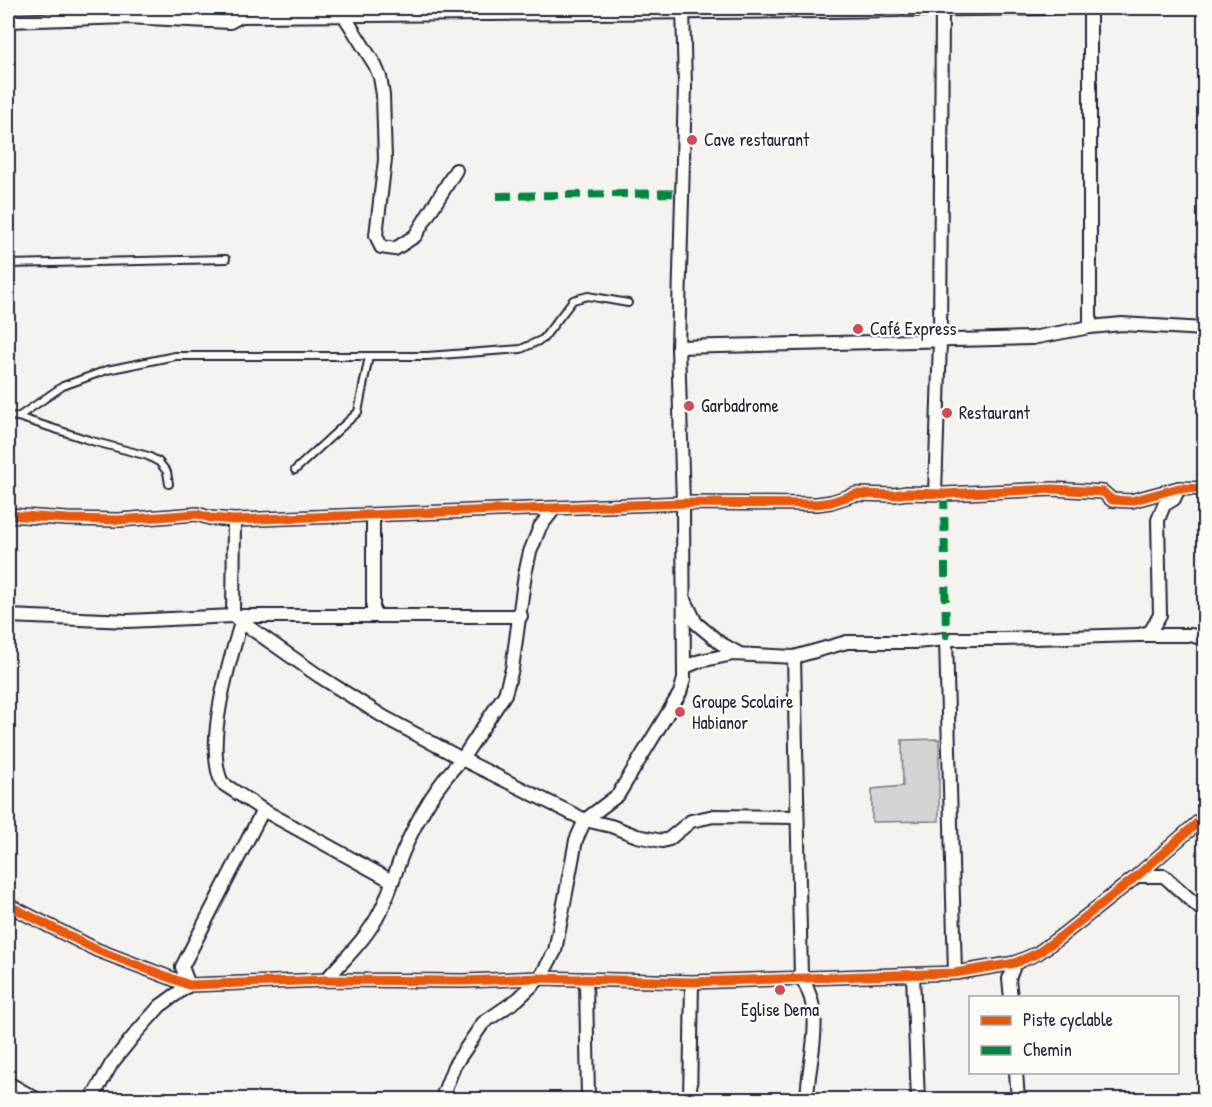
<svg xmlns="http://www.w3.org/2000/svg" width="1212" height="1107" viewBox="0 0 1212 1107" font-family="'Patrick Hand',sans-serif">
<rect width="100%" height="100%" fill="#f4f3ef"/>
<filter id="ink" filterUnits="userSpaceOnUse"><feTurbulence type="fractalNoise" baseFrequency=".0167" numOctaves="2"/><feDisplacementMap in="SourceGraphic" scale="12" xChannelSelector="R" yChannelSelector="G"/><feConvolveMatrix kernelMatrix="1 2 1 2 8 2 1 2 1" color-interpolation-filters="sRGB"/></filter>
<g filter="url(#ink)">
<polygon fill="#d5d4d5" stroke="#7c7b88" stroke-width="1.5" points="939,739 939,821 872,822 872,789 903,786 902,740"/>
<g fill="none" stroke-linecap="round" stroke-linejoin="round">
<g stroke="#22223b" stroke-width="10">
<g id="service">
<polyline points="8,264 226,259"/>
<polyline points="8,416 18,417 92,441 148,456 159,462 167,472 169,484"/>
<polyline points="18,417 63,386 107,370 175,356 427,356 521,349 543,339 573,300 588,296 628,303"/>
<polyline points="295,470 358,412 369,356"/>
</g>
</g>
<g stroke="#22223b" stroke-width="16">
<g id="minor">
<polyline points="1090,8 1090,327"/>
<polyline points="343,14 375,65 380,77 383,95 385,160 376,235 381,247 395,249 415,236 456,170"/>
<polyline points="8,21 127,17 230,22 241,16 825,11 1051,8"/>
<polyline points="678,347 1032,338 1090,327 1122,324 1204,329"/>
<polyline points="935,493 940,341 942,10"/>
<polyline points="8,515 67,519 119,520 197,514 210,518 234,520 683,503 817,504 831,502 856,494 894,495 907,493 944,494 1053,489 1103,492 1112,500 1131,501 1179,488 1204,489"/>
<polyline points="234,520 233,616 319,676 384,717 462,759 585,820 611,826 637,836 662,841 669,839 691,821 714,816 796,817"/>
<polyline points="686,602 696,623 720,643 738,653"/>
<polyline points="8,616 128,621 233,616 521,616"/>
<polyline points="373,616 373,515"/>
<path d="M241,623C229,662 204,745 222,783L263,810L392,881"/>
<polyline points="1142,634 1150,632 1160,615 1158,520 1164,505 1174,499 1179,488"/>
<polyline points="946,639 955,973"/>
<path d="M794,657L801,977C827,1017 808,1056 807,1100"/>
<polyline points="685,667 700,661 733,654 794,657 847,642 916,642 946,639 1002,639 1138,635 1191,635 1204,639"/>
<polyline points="1137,876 1164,876 1204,912"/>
<polyline points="8,905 97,950 189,985 326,980 464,981 540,978 692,982 955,973 1015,963 1038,953 1060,937 1137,876 1204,817"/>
<polyline points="913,975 918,1100"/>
<path d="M326,980C345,958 367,938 380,912C390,893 395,872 403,852C417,819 437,784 462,759L505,694L512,669L525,574L530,552L540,527L554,509"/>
<polyline points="586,980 588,1100"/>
<polyline points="189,985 182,967 263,810"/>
<polyline points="1011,998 1009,979 1015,963"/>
<polyline points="1016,1072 1018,1100"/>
<polyline points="8,1083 38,1100"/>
<polyline points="91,1100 112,1063 136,1033 160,1006 189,985"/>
<polyline points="441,1100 454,1066 483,1023 518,999 540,978 555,951 576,840 585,820 618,795 680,693 684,679 683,503 678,347 685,86 683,8"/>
<polyline points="690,1100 692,982"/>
</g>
</g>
<use href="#service" stroke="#fdfcf7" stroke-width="6"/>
<use href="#minor" stroke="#fdfcf7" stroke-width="12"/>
<g stroke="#00873e" stroke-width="8" stroke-dasharray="15 8" stroke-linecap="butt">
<polyline points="497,196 681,193"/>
<polyline points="944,494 946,639"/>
</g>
<g stroke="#fdfcf7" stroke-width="13">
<g id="cycleway">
<polyline points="8,515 67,519 119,520 197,514 210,518 234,520 683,503 817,504 831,502 856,494 894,495 907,493 944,494 1053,489 1103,492 1112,500 1131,501 1179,488 1204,489"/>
<polyline points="8,905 97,950 189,985 326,980 464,981 540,978 692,982 955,973 1015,963 1038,953 1060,937 1137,876 1204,817"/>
</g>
</g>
<use href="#cycleway" stroke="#e8590c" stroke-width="9"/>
</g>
</g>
<g fill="#d1495b" stroke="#fdfcf7" stroke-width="2">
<circle cx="692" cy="140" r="6"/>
<circle cx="858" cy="329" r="6"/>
<circle cx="689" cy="406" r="6"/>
<circle cx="947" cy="413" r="6"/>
<circle cx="680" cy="712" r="6"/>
<circle cx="780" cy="990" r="6"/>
</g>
<g text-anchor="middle" stroke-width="5" stroke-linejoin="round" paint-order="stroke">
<g font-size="18" fill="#22223b" stroke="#fdfcf7" text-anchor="start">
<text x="704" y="146">Cave restaurant</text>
<text x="870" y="335">Café Express</text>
<text x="701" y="412">Garbadrome</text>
<text x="959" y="419">Restaurant</text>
<text x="692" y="708">Groupe Scolaire<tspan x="692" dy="21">Habianor</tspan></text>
<text x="780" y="1016" text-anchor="middle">Eglise Dema</text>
</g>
</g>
<rect width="1212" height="1107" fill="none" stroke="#fdfcf7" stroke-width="30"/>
<rect x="15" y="15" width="1182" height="1077" fill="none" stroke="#22223b" stroke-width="2" filter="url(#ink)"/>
<rect x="969" y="996" width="210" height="78" fill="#fdfcf7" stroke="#a5a5ac" stroke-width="1.5"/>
<rect x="981" y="1016" width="30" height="9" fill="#e8590c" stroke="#a5a5ac" stroke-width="1.5"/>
<text x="1023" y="1026" font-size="18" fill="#22223b">Piste cyclable</text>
<rect x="981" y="1046" width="30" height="9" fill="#00873e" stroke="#a5a5ac" stroke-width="1.5"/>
<text x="1023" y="1056" font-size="18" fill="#22223b">Chemin</text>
</svg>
